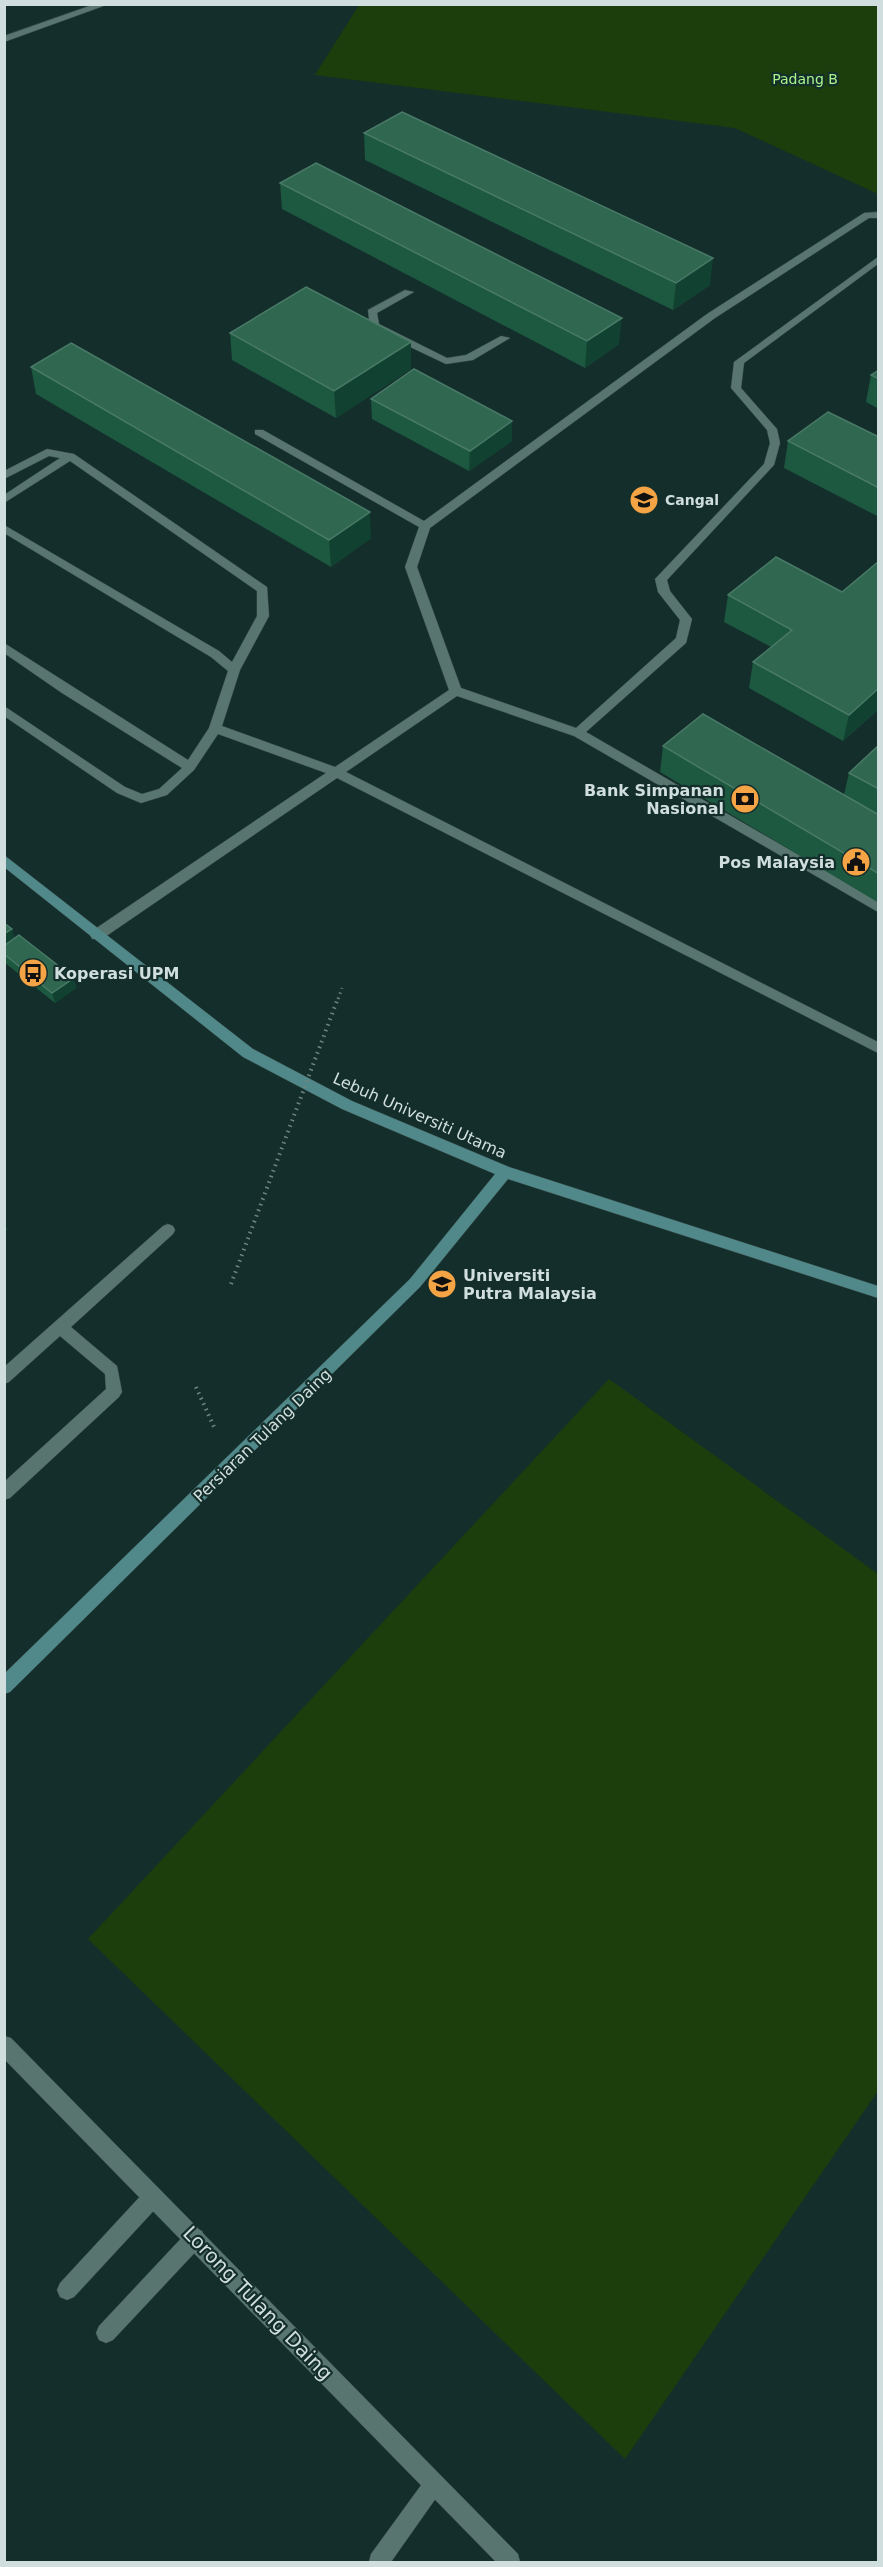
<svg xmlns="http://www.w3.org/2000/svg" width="883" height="2567" viewBox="0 0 883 2567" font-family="'DejaVu Sans',sans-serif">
<rect width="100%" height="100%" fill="#142e2b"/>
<g fill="#1c3e0c">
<polygon points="359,5 878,5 878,194 735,128 315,75"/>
<polygon points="609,1379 878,1574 878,2091 625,2459 88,1939"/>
</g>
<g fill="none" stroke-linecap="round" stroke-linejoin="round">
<g stroke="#364a48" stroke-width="1">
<g id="lane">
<polygon points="878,212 878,218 869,218 715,318 430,528 417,567 461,688 576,728 676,638 680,620 658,592 655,579 764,464 770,443 767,430 731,388 734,362 878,257 878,264 744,363 741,388 777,429 780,443 774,465 667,580 670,591 692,619 686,643 586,732 878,901 878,912 574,736 457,696 346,772 878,1042 878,1053 337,778 102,939 92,939 90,935 92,931 326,773 218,734 194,770 167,795 141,803 117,793 4,716 4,706 125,787 142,794 159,789 182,768 62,693 4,653 4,643 188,760 209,728 228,671 211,657 4,533 4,525 219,651 232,662 257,616 257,591 70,461 4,503 4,495 60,458 49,456 4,479 4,471 47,449 74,454 267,587 269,616 240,670 222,726 335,767 449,690 405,567 419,527 255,434 255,430 263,430 424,521 707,314 864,213"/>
<polygon points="405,290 414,292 377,313 379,324 447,358 466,355 501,336 510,338 473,360 446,364 370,328 368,310"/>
<polygon points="168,1224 173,1226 175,1230 173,1234 71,1327 117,1366 122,1392 119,1397 10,1498 4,1500 4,1482 106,1389 105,1374 60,1336 9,1382 4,1384 4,1367 163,1226"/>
<polygon points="153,2187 160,2190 163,2197 160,2204 74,2297 67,2300 60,2297 57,2290 60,2283 146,2190"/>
<polygon points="195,2228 202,2231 205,2238 202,2245 113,2340 106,2343 99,2340 96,2333 99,2326 188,2231"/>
<polygon points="434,2474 441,2477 444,2484 441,2491 391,2562 369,2562 371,2554 427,2477"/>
</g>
</g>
<g stroke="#364a48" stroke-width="1">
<g id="street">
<polygon points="95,4 109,4 4,42 4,36"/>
<polygon points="4,2036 11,2038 518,2554 520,2562 496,2562 4,2059"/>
</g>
</g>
<g stroke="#364a48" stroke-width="1">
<polygon id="secondary" points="4,855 253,1049 352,1101 509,1167 878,1286 878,1298 508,1179 420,1287 10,1692 4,1694 4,1674 410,1279 495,1174 342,1109 243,1057 4,867"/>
</g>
<polyline stroke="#6f8481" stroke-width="4" stroke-dasharray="1.5 4.5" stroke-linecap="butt" points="196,1387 214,1427"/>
<use href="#lane" fill="#597570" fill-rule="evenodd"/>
<use href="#street" fill="#597570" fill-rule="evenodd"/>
<use href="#secondary" fill="#51898a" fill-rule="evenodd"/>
<polyline stroke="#6f8481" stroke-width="3" stroke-dasharray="1.5 4" stroke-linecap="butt" points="338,999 342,988"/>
<polyline stroke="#6f8481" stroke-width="4" stroke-dasharray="1.5 4.5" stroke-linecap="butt" points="231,1284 338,998"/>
</g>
<g fill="#1d5840">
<polygon points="364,133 710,285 673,310 365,160"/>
<polygon points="280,183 619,344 585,368 282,209"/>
<polygon points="230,333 411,342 411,369 336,418 232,360"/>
<polygon points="31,367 371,538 331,567 36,394"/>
<polygon points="871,375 879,379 879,409 866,402"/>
<polygon points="371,399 512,441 469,471 372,419"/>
<polygon points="879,437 879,517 784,468 788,441"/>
<polygon points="776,557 879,709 843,741 749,688 753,662 771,647 724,622 728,595"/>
<polygon points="879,745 879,903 660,772 663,746 844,795 849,773"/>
<polygon points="4,923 12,929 14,938 74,978 76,988 55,1003 4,962"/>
</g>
<g fill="#114130">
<polygon points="713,258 710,285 673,310 676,283"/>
<polygon points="622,318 619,344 585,368 587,341"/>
<polygon points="411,342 411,369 336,418 334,391"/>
<polygon points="512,421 512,441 469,471 470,451"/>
<polygon points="370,512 371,538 331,567 329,540"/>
<polygon points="879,688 879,709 843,741 849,715"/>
<polygon points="12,929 15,939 4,946 4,934"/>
<polygon points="74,978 76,988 55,1003 52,993"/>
<polygon points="4,1221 8,1230 4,1232"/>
</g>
<g fill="#306751" stroke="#497a67" stroke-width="1.5">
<polygon points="402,112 713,258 676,283 364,133"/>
<polygon points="316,163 622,318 587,341 280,183"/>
<polygon points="306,287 411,342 334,391 230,333"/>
<polygon points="71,343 370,512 329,540 31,367"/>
<polygon points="414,369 512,421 470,451 371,399"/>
<polygon points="879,370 879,379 871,375"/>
<polygon points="828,412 879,437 879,488 788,441"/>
<polygon points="776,557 842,592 879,561 879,688 849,715 753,662 792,630 728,595"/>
<polygon points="703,714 879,815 879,874 663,746"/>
<polygon points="879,745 879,789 849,773"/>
<polygon points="4,923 12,929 4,934"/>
<polygon points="19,935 74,978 52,993 4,954 4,946"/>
</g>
<defs>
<g id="university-disc" transform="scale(1.5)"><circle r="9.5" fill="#f4a444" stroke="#142e2b"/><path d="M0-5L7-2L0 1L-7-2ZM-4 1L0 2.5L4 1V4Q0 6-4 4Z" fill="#111"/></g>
<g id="bank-disc" transform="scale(1.5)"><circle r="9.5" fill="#f4a444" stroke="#142e2b"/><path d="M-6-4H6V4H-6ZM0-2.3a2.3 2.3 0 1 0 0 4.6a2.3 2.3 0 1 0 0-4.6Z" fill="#111"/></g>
<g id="civic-disc" transform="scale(1.5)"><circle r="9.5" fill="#f4a444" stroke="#142e2b"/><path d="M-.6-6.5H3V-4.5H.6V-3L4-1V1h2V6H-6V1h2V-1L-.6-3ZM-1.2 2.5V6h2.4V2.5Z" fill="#111"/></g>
<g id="bus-disc" transform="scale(1.5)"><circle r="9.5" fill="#f4a444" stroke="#142e2b"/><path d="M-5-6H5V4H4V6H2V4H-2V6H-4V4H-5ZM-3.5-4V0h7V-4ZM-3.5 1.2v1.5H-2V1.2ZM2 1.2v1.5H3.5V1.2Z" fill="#111"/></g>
</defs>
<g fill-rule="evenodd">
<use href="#university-disc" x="644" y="500"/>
<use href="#bank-disc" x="745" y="799"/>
<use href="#civic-disc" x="856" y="862"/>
<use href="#bus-disc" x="33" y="973"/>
<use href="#university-disc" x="442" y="1284"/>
</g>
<g text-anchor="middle" stroke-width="4.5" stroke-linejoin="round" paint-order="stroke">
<g font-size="14" fill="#a8f48a" stroke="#142e2b">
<text x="805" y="84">Padang B</text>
</g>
<g font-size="14" font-weight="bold" fill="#d0dfdd" stroke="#142e2b" text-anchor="start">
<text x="665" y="505">Cangal</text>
</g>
<g font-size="16" font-weight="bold" fill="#d0dfdd" stroke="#142e2b" text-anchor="end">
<text x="724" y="796">Bank Simpanan<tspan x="724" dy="18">Nasional</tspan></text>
<text x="835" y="868">Pos Malaysia</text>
<text x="54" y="979" text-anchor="start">Koperasi UPM</text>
<text x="463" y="1281" text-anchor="start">Universiti<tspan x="463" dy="18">Putra Malaysia</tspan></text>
</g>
<g font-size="16" fill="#d0dfdd" stroke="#142e2b">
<text transform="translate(420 1115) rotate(24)" y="6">Lebuh Universiti Utama</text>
<text transform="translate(262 1435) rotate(-44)" y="6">Persiaran Tulang Daing</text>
</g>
<g font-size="20" fill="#d0dfdd" stroke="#142e2b">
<text transform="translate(258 2303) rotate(46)" y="7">Lorong Tulang Daing</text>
</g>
</g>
<rect width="883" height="2567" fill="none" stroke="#d0dfdd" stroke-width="12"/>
</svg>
